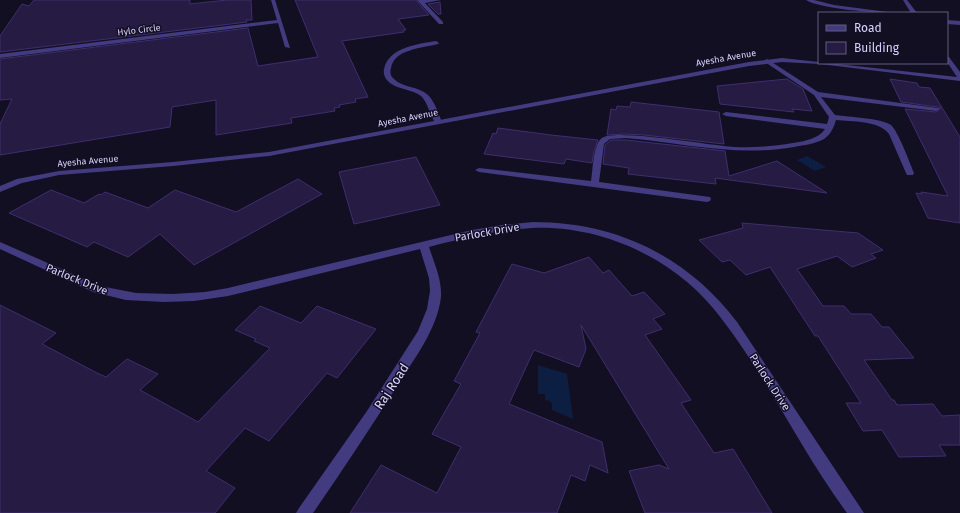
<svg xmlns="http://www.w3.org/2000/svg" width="960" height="513" viewBox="0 0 960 513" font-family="'Fira Sans',sans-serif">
<rect width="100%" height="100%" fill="#130f23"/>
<g fill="#0d1e43">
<polygon points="807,156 826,167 815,171 797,160"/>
<polygon points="538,365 567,374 573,419 552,410 552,404 550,401 545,400 545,394 538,394"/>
</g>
<g fill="#261b43" stroke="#3f2e6e">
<polygon points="34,0 190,0 190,4 227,0 251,0 252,20 246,20 247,22 0,52 0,36 22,4 29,6"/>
<polygon points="295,0 416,0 429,15 398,19 406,30 403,30 404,32 342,41 368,97 355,99 356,102 339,105 340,107 334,108 335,111 291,118 292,123 216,135 216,100 172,107 170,127 0,155 0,124 12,99 0,100 0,59 248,28 258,66 318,57"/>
<polygon points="440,2 441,14 438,14 428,4"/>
<polygon points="787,79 803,89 812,111 792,109 794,112 720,104 717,86"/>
<polygon points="890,79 917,83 919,87 930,88 960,137 960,223 928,218 916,193 922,194 921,192 948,196 905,109 936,112 941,108 938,107 901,102"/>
<polygon points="631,102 719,112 724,144 644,135 625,134 607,135 611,109 616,110 617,106 630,107"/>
<polygon points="498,128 551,135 598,140 594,151 592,163 566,159 564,164 484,154 493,133 496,134"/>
<polygon points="611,140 626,140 725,151 729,176 777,161 827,193 715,178 716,184 628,174 629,168 603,164 605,145"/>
<polygon points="416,157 440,205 354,224 339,172"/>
<polygon points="298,179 322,194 194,265 160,234 128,257 94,242 87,247 9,213 51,190 84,203 99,194 101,195 105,192 148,208 175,190 236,212"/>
<polygon points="742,223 858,233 883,250 871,254 876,258 852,267 837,256 797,269 823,306 844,306 851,314 871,314 882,327 889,327 914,358 864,360 892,400 894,400 897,405 933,404 942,416 960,415 960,445 939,445 946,456 899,457 882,430 863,431 846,403 861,403 818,336 815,336 770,267 746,275 730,260 722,262 699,240 743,228"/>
<polygon points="589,257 603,273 609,270 632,296 644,292 665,314 653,319 662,329 645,335 691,400 681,403 714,453 733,449 772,513 645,513 629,471 659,465 669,469 581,325 586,349 579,367 534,350 509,404 602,442 608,473 590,465 585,481 571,475 557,513 350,513 381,465 437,493 461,447 432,434 461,384 454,381 480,333 476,332 512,264 544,273"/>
<polygon points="0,305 56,333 42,344 97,373 106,377 127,359 158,374 140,390 198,422 270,348 254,341 256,339 235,330 260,306 301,323 317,306 376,329 337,378 327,373 269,441 245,428 206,471 235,488 215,513 0,513"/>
</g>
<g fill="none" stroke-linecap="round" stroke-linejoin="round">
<g fill="#423b80" fill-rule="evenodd">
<polygon points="947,20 960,21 960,25 947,24"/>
<path d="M436,41L439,43L438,44C423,48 394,49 391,68C390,72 390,76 394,79C403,88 418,86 428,95C435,102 438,113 442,122L438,124C431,122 429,103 421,96C412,89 399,90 390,83C385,79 383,74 384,69C389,47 418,44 436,41Z"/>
<path d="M767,59L818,92L938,108L940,109L936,111L821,97L835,115C848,117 881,118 891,125C898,131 910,163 914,173L913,175H907L906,173L889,134C879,120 852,122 836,120C834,127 831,134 824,139C815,144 804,145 794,147C737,157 683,143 626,138L610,139L604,144L599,182L710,197L711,199L710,201L707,202L479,172L475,170L479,168L591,181C593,170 593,144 602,138C615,128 712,146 735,147C754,148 774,146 793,143C805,141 818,139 825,129L726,116L722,114L726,112L827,124L829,117L814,95L765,62V60Z"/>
</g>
<g fill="#423b80" fill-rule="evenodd">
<polygon points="271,0 275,0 290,48 285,47 278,23 0,58 0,54 277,20"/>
<polygon points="417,0 441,0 425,3 443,22 443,24 439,24"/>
<path d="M806,0H814L834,5L895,13C875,13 821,9 806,0Z"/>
<polygon points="903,0 907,0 917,13 911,13"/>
<polygon points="947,56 949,57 960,72 960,81 820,64 782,62 749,66 269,156 173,166 59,175 22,183 0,192 0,186 17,179 59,171 173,162 269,152 749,62 782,58 957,77 947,62"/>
<path d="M533,222C616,222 687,256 737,322L864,513H847C801,451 768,379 721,318C678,260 604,225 532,228C497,230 463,238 429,247C434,263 442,279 441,297C437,330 414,359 397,386C370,429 342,471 313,513H296L299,508L367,411L418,331L427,309L430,291L429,278L420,249L228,296L194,301L164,302L126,300L93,292L0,249V242L100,286L136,293L173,294L205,292L228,288L472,230L502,225Z"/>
</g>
</g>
<g text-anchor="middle" stroke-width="3" stroke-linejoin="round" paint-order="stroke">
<g font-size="9" fill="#d9d2fe" stroke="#130f23">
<text transform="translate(139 30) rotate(-7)" y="3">Hylo Circle</text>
<text transform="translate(726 58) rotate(-10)" y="3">Ayesha Avenue</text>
<text transform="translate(408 118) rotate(-11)" y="3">Ayesha Avenue</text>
<text transform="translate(88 161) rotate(-5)" y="3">Ayesha Avenue</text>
</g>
<g font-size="11" fill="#d9d2fe" stroke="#130f23">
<text transform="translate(487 232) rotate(-10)" y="4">Parlock Drive</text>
<text transform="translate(77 279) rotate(22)" y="4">Parlock Drive</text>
<text transform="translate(770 382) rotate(57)" y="4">Parlock Drive</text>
</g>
<g font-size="13" fill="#d9d2fe" stroke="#130f23">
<text transform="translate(391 386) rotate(-57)" y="5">Raj Road</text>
</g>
</g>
<rect x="818" y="12" width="130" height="52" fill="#130f23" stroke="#625d7b"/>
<rect x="826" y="25" width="20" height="6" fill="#423b80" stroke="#625d7b"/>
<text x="854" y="32" font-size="12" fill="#d9d2fe">Road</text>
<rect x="826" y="42" width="20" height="12" fill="#261b43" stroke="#625d7b"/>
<text x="854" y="52" font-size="12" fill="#d9d2fe">Building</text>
</svg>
